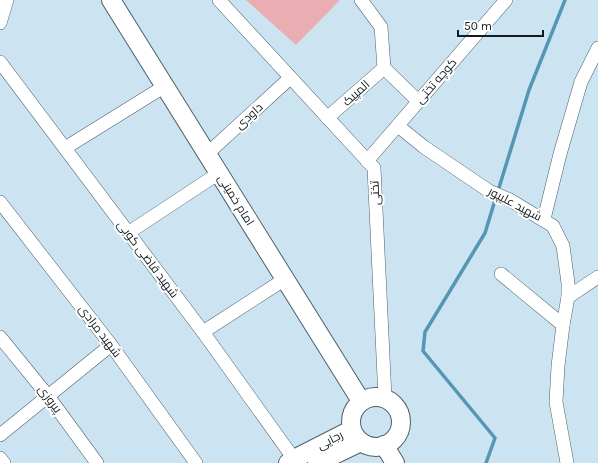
<svg xmlns="http://www.w3.org/2000/svg" width="598" height="463" viewBox="0 0 598 463" font-family="Karla,Cairo,sans-serif">
<rect width="100%" height="100%" fill="#cce4f1"/>
<polygon fill="#eaaeb2" points="246,0 340,0 296,45"/>
<g fill="none" stroke-linecap="round" stroke-linejoin="round">
<g stroke="#5596b5" stroke-width="3.5">
<polyline points="498,191 529,90 565,0"/>
<polyline points="486,463 495,438 423,351 425,332 485,233 496,197"/>
</g>
<g stroke="#4b606b" stroke-width="14">
<g id="minor">
<polyline points="219,0 374,168 385,398"/>
<polyline points="361,0 381,27 384,68 418,101"/>
<polyline points="0,23 7,0"/>
<polyline points="0,62 203,332 294,459"/>
<polyline points="327,118 384,68"/>
<polyline points="398,126 424,147 489,191 510,200 553,226 563,246 568,283 568,297 563,325 558,366 556,402 567,463"/>
<polyline points="65,148 165,86"/>
<polyline points="207,154 290,78"/>
<polyline points="367,161 506,0"/>
<polyline points="0,202 111,345 196,463"/>
<polyline points="544,219 560,154 581,82 598,48"/>
<polyline points="128,233 219,173"/>
<polyline points="501,274 563,325"/>
<polyline points="568,297 598,277"/>
<polyline points="203,332 285,279"/>
<polyline points="0,337 48,396 97,463"/>
<polyline points="0,435 111,345"/>
<polyline points="0,458 4,463"/>
</g>
</g>
<g stroke="#4b606b" stroke-width="20">
<g id="secondary">
<polyline points="111,0 361,401"/>
<circle cx="376" cy="422" r="25"/>
<polyline points="384,445 395,463"/>
<polyline points="288,463 294,459 351,430"/>
<polyline points="317,463 361,442"/>
</g>
</g>
<use href="#minor" stroke="#fff" stroke-width="13"/>
<use href="#secondary" stroke="#fff" stroke-width="18"/>
</g>
<g text-anchor="middle" stroke-width="4" stroke-linejoin="round" paint-order="stroke">
<g font-size="12" fill="#121b1f" stroke="#fff">
<text transform="translate(436 81) rotate(-49)" y="4">کوچه تختی</text>
<text transform="translate(356 93) rotate(-42)" y="4">المپیک</text>
<text transform="translate(249 116) rotate(-42)" y="4">داودی</text>
<text transform="translate(375 193) rotate(-93)" y="4">تختی</text>
<text transform="translate(236 200) rotate(58)" y="4">امام خمینی</text>
<text transform="translate(515 204) rotate(28)" y="4">شهید علیپور</text>
<text transform="translate(148 259) rotate(53)" y="4">شهید قاضی کوبی</text>
<text transform="translate(100 331) rotate(53)" y="4">شهید مرادی</text>
<text transform="translate(50 399) rotate(53)" y="4">پیروزی</text>
<text transform="translate(330 440) rotate(-27)" y="4">رجایی</text>
</g>
</g>
<path d="M458 30v6h85v-6" fill="none" stroke="#121b1f" stroke-width="2"/>
<text x="464" y="30" font-size="12" fill="#121b1f" stroke="#ffffff" stroke-width="3" paint-order="stroke">50 m</text>
</svg>
